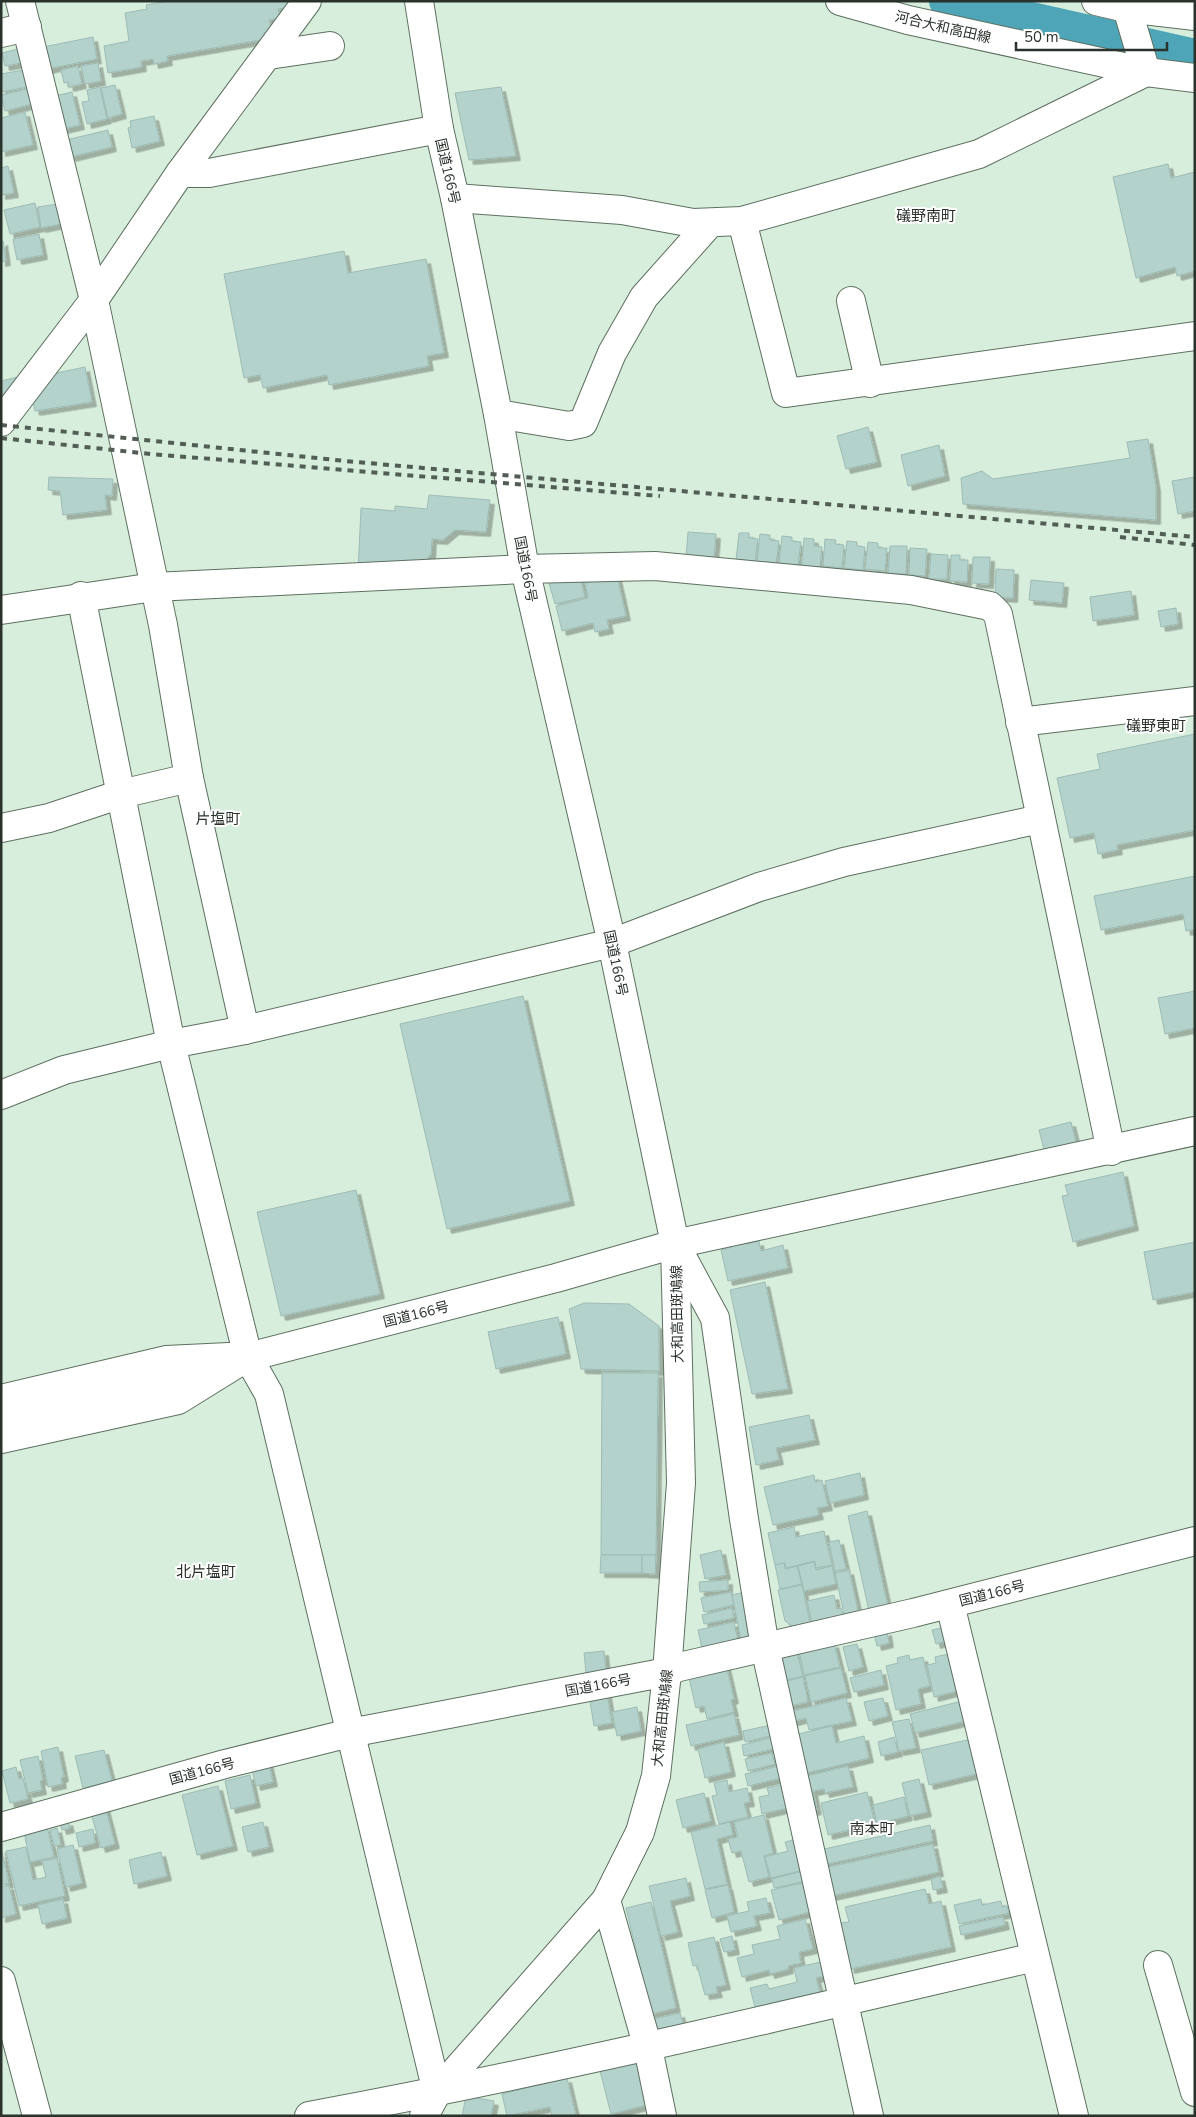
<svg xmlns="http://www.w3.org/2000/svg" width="1196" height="2117" viewBox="0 0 1196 2117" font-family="'Nunito Sans','Noto Sans JP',sans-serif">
<defs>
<filter id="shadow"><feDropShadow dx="4.5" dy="4.5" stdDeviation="0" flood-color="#0004"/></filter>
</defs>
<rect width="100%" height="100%" fill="#d8eedc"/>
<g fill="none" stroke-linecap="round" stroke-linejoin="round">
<polyline stroke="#4ea5b8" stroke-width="36" points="947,1 1195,57"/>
</g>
<g fill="#b4d2cc" stroke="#9dbbb5" filter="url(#shadow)">
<polygon points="169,1 288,1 289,7 278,9 280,18 269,20 272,32 264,33 266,39 167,56 168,61 154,64 153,59 141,61 142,67 108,73 104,46 129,41 125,13 147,9 146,5"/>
<polygon points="93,37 97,59 47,69 43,47"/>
<polygon points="18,49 21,63 5,66 2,53"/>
<polygon points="98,63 101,81 85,84 81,66"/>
<polygon points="78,66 82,84 69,87 68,82 64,83 61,70"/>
<polygon points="29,69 33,86 1,92 1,74"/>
<polygon points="115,85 122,114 108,118 101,88"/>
<polygon points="100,87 107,119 87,124 82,102 89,101 87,90"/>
<polygon points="501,87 516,156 469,160 455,93"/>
<polygon points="32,88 36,103 5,111 1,95"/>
<polygon points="72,92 80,125 63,129 55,96"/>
<polygon points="25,112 33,145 1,152 1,118"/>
<polygon points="154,116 160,141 132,148 128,128 131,127 130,121"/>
<polygon points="108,130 112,147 71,157 66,140"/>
<polygon points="1168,164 1171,178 1195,172 1195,271 1177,276 1175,267 1136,278 1113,177"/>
<polygon points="8,166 14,193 1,195 1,168"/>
<polygon points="35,203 40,227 10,234 4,210"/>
<polygon points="58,204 61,224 41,228 38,207"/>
<polygon points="39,234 43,255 17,260 13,239"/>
<polygon points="3,241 6,261 1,262 1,242"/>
<polygon points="344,251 348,273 426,259 444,353 427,356 429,366 329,385 327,375 263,388 260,375 244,378 224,274"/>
<polygon points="85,367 92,402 35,411 33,401 47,375"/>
<polygon points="22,376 1,402 1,381"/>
<polygon points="868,427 877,462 846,469 837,436"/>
<polygon points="1148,439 1156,487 1156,520 963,504 961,478 982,471 993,479 1130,458 1127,442"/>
<polygon points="939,445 945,476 908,486 901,455"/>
<polygon points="49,477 113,479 112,496 105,495 107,510 63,515 60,491 48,490"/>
<polygon points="1195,477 1195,511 1178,514 1172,481"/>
<polygon points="429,495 490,500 486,532 455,530 443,540 432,539 431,554 420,568 358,571 361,508 395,511 395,506 427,509"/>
<polygon points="688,532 716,534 714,559 686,558"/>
<polygon points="739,533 749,533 749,538 758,539 755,561 736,560"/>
<polygon points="760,534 770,535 770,540 779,541 776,564 757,562"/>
<polygon points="782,536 792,537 792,541 801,542 798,565 779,563"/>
<polygon points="804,538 814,539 814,546 822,547 819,576 801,574"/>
<polygon points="825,539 836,540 835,544 844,545 842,568 823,566"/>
<polygon points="847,541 857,542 857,546 865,547 863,570 844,568"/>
<polygon points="868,542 878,543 878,548 887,548 885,571 865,569"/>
<polygon points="890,546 907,546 906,574 888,573"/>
<polygon points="910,548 927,549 925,576 909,575"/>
<polygon points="931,554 948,555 947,579 929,579"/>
<polygon points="951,555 960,555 960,560 968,560 967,582 950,581"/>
<polygon points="973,557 990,557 989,584 972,583"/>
<polygon points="996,569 1014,570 1013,598 995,597"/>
<polygon points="580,576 585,597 555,604 549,583"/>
<polygon points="617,576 626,616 607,620 609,629 595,632 593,623 562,631 556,606 588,598 585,583"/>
<polygon points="1031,580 1064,583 1062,603 1029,600"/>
<polygon points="1131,591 1134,615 1093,621 1090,597"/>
<polygon points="1176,608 1178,624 1161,627 1158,611"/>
<polygon points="1195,734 1195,830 1117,845 1118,850 1098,854 1094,833 1070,838 1057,778 1100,769 1097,754"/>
<polygon points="1195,876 1195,929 1186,931 1183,914 1101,930 1094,896"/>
<polygon points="1195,991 1195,1028 1165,1034 1158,998"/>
<polygon points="523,996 570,1201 447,1229 400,1024"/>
<polygon points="1071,1122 1078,1150 1046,1157 1039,1130"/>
<polygon points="1123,1172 1134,1226 1073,1242 1062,1196 1068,1195 1065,1185"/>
<polygon points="356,1190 380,1294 281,1316 257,1212"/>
<polygon points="745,1235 747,1244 759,1241 761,1251 783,1245 788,1268 728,1281 721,1250 732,1247 730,1238"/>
<polygon points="1195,1242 1195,1292 1153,1300 1144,1252"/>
<polygon points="765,1282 788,1389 752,1394 730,1290"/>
<polygon points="584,1303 629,1304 659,1326 659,1371 581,1369 569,1309"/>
<polygon points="558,1317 566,1354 496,1369 488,1332"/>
<polygon points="602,1373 658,1373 656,1555 601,1555"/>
<polygon points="809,1415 815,1440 776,1448 779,1460 756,1465 749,1427"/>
<polygon points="860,1473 864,1495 830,1503 825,1481"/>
<polygon points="814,1475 815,1482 822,1480 828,1506 817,1508 819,1515 773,1525 764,1487"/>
<polygon points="867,1511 888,1607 869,1611 848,1516"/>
<polygon points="794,1527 796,1537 824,1531 832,1565 816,1568 815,1561 786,1568 785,1563 775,1565 768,1533"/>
<polygon points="839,1540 846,1569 835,1571 829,1542"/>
<polygon points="721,1550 726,1575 705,1579 700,1555"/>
<polygon points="601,1555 642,1555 642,1573 600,1573"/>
<polygon points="642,1555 656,1555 655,1574 642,1573"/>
<polygon points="814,1562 816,1570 832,1566 836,1584 804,1591 798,1566"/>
<polygon points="784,1563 785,1569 797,1566 802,1584 780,1589 775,1565"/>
<polygon points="849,1570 858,1611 844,1614 835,1573"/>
<polygon points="728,1580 728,1590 700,1592 699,1582"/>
<polygon points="802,1585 810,1623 794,1627 785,1621 778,1590"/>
<polygon points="731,1592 734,1605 704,1612 701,1598"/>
<polygon points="745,1592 754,1642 742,1645 732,1595"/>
<polygon points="834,1595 837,1609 841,1608 843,1616 812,1623 807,1601"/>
<polygon points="732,1608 734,1618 704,1624 702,1615"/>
<polygon points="734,1622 739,1646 703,1653 698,1630"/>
<polygon points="947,1627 950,1640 936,1644 932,1630"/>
<polygon points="887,1631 889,1643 877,1646 874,1634"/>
<polygon points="834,1643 840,1667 804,1675 799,1651"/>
<polygon points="857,1644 863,1667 849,1671 843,1647"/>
<polygon points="796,1649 803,1676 779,1682 772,1655"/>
<polygon points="604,1651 607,1680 587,1682 584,1653"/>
<polygon points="948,1654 949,1660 958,1658 965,1689 934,1697 927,1665 936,1663 935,1657"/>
<polygon points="909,1655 910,1660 923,1657 930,1686 918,1689 921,1704 896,1710 886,1666 898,1663 897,1658"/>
<polygon points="726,1665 734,1699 731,1700 734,1712 707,1719 704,1706 696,1708 688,1674"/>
<polygon points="841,1668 847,1693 811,1702 805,1676"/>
<polygon points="881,1670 884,1685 854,1692 850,1678"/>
<polygon points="803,1677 808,1702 785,1707 779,1683"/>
<polygon points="607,1693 612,1723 594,1726 589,1695"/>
<polygon points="846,1698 852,1721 809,1730 806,1718 790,1722 788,1712"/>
<polygon points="883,1698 888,1716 869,1721 864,1702"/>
<polygon points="966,1700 970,1720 915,1733 910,1714"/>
<polygon points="637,1707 641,1731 617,1736 612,1712"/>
<polygon points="734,1714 739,1735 691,1746 686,1725"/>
<polygon points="909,1719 916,1748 899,1751 892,1722"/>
<polygon points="771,1725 774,1735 745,1742 743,1731"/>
<polygon points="832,1726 836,1743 864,1736 869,1758 803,1774 794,1735"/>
<polygon points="774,1737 777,1748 744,1756 742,1745"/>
<polygon points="894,1737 898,1752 881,1756 878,1742"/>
<polygon points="972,1739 980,1773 929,1785 921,1750"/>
<polygon points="724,1742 731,1772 705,1778 698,1749"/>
<polygon points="58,1747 64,1777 61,1778 62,1784 48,1787 41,1751"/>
<polygon points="104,1750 112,1781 83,1788 75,1756"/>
<polygon points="772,1753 775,1764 748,1771 745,1759"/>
<polygon points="38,1756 43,1780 40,1781 42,1790 28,1793 20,1760"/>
<polygon points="267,1756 273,1782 256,1786 250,1761"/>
<polygon points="779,1766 781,1778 748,1786 745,1774"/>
<polygon points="848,1766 853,1787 825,1793 824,1789 813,1791 817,1810 810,1812 807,1776"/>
<polygon points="16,1767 19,1779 23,1778 28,1799 10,1803 2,1771"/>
<polygon points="250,1775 256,1803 231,1809 225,1781"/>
<polygon points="919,1779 927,1812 910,1816 902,1783"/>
<polygon points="727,1780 729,1792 747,1788 750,1802 744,1803 748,1817 719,1824 712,1796 717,1795 714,1783"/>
<polygon points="783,1784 788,1808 762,1814 759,1797 769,1795 767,1788"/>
<polygon points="218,1786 233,1846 197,1855 182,1795"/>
<polygon points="867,1792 875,1824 828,1835 821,1803"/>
<polygon points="704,1793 711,1821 683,1828 676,1800"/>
<polygon points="904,1797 908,1816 877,1824 873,1805"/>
<polygon points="105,1806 115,1844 101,1848 90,1810"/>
<polygon points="764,1815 773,1853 764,1856 769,1877 749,1882 741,1851 732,1853 728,1839 738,1837 734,1822"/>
<polygon points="68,1821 70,1828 62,1830 60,1823"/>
<polygon points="263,1822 269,1847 248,1852 242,1827"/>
<polygon points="730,1822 733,1835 717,1839 727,1884 705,1889 691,1832"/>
<polygon points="930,1825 933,1841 823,1865 820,1850"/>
<polygon points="47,1826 54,1857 30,1862 24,1832"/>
<polygon points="57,1828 61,1845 54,1846 50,1830"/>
<polygon points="93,1829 95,1843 79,1847 76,1833"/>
<polygon points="797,1839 804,1870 771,1878 765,1857 788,1851 785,1842"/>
<polygon points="933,1844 939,1872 831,1896 824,1868"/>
<polygon points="73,1845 82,1883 66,1887 57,1849"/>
<polygon points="26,1847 33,1880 46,1877 42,1861 57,1858 65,1896 19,1906 6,1851"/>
<polygon points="1,1848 9,1883 1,1885"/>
<polygon points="161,1852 167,1876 134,1884 129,1860"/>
<polygon points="803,1871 806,1881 774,1888 772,1879"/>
<polygon points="940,1876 943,1888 933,1890 931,1879"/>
<polygon points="686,1878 690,1896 670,1901 678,1932 661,1936 649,1886"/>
<polygon points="807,1882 814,1911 779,1920 771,1890"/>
<polygon points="9,1885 16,1914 1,1918 1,1887"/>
<polygon points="728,1885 734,1912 712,1918 705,1890"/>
<polygon points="925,1889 929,1904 941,1901 951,1947 850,1969 840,1923 849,1922 845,1907"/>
<polygon points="766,1898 770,1913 754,1916 757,1926 731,1932 727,1916 749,1911 747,1902"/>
<polygon points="63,1899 67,1918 42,1924 38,1905"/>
<polygon points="981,1899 982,1905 1001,1901 1002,1907 1007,1906 1009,1913 959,1924 954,1905"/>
<polygon points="651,1902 676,2008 651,2014 626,1908"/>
<polygon points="1003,1917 1005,1925 961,1935 959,1926"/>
<polygon points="805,1919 813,1949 799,1952 801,1963 788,1966 789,1969 770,1974 769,1970 742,1977 737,1958 754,1954 752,1945 780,1939 777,1926"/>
<polygon points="732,1936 735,1950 724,1952 720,1939"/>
<polygon points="714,1937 726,1985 716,1987 718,1993 705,1995 697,1965 693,1966 688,1943"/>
<polygon points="825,1961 828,1975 816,1978 820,1992 755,2007 750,1988 767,1984 769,1989 797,1982 794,1968"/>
<polygon points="680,2013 683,2024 655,2030 653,2019"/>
<polygon points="637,2062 647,2105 611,2114 600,2071"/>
<polygon points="567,2078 576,2116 552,2116 550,2107 507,2116 502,2094"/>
<polygon points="466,2096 494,2101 491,2115 494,2116 462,2116"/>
</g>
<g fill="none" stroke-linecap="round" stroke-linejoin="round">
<g stroke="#5d7060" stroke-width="30">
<g id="minor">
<polyline points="20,1 94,300 163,625 189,778 245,1030"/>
<polyline points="1096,1 1126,8 1195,16"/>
<polyline points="1,33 27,27"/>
<polyline points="269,55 330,46"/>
<polyline points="180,173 209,173 439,129"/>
<polyline points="455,198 622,210 693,223 742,221 979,154 1146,72 1125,1"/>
<polyline points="742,221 786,393 1195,336"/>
<polyline points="851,301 870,383"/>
<polyline points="498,414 569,426 583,423 612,353 644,297 710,223"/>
<polyline points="1,422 94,300 180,173 307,1"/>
<polyline points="81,596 171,1044 248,1357 269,1394 437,2092"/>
<polyline points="1,610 154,587 525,569 655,566 911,590 990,606 998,614 1111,1151"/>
<polyline points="1020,722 1195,701"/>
<polyline points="1,828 49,818 121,794 189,778"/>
<polyline points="1,1095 64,1070 171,1044 245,1030 612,943 759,887 844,862 1040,819"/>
<polyline points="1,1399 166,1360 229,1357"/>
<polyline points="1,1439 178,1400 236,1364"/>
<polyline points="950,1604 1074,2116"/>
<polyline points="606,1900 648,2048 662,2116"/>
<polyline points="1158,1965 1195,2092"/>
<polyline points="1,1981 37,2116"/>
<path d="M309,2116C553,2071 794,2013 1035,1957"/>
<polyline points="869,2116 765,1647 744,1519 715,1318 675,1244 1195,1131"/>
</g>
</g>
<g stroke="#5d7060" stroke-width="30">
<g id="major">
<polyline points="840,1 908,20 1146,72 1195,78"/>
<polyline points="424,2116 437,2092 606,1900 640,1832 656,1776 667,1672 681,1483 675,1244"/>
</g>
</g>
<g stroke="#5d7060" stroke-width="30">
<g id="highway">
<polyline points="1,1418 168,1380 248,1357 556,1278 675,1244 612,943 525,569 498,414 455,198 439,129 419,1"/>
<polyline points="1,1827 225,1764 350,1733 667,1672 679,1667 913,1613 1195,1541"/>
</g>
</g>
<use href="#minor" stroke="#fff" stroke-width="28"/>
<use href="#major" stroke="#fff" stroke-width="28"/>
<use href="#highway" stroke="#fff" stroke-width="28"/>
<g stroke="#525d55" stroke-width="4" stroke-dasharray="6 6" stroke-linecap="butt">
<polyline points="1,425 345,461 1195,537"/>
<polyline points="1,438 151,454 660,496"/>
<polyline points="1120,537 1195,545"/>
</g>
</g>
<g text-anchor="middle" stroke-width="4" stroke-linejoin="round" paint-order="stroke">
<g font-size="14" fill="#2a322c" stroke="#fff">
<text transform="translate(943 27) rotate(13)" y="5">河合大和高田線</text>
<text transform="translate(448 171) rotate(77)" y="5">国道166号</text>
<text transform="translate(526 569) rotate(79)" y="5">国道166号</text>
<text transform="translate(616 963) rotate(78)" y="5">国道166号</text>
<text transform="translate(416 1314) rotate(-14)" y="5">国道166号</text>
<text transform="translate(677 1314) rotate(-91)" y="5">大和高田斑鳩線</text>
<text transform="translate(992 1593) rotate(-14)" y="5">国道166号</text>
<text transform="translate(598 1685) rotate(-11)" y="5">国道166号</text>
<text transform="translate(662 1718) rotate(-84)" y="5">大和高田斑鳩線</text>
<text transform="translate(202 1771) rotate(-15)" y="5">国道166号</text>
</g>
<g font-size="15" fill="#2a322c" stroke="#fff">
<text x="926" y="221">礒野南町</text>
<text x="1156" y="731">礒野東町</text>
<text x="218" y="824">片塩町</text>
<text x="206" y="1577">北片塩町</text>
<text x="872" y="1834">南本町</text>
</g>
</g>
<rect width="1196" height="2117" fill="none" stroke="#2a322c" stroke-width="5"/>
<path d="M1016 42v8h151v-8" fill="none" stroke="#2a322c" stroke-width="2.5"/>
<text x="1024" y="42" font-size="15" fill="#2a322c" stroke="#ffffff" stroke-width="4" paint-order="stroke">50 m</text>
</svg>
